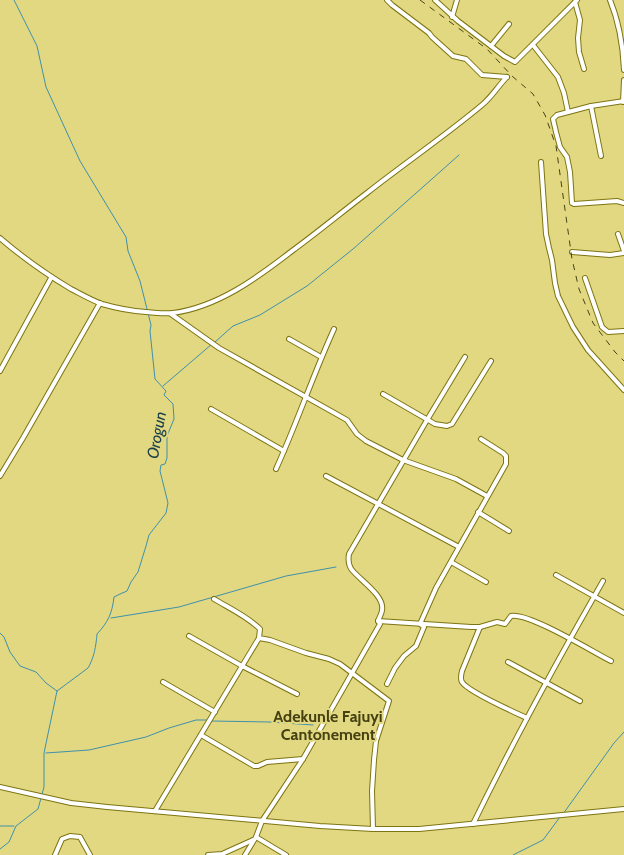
<svg xmlns="http://www.w3.org/2000/svg" width="624" height="855" viewBox="0 0 624 855" font-family="Cabin,sans-serif">
<rect width="100%" height="100%" fill="#e1d881"/>
<g fill="none" stroke-linecap="round" stroke-linejoin="round">
<g stroke="#4090ac" stroke-width="1">
<polyline points="215,342 233,326 260,315 307,286 353,249 459,155"/>
<polyline points="163,386 212,344"/>
<polyline points="111,618 179,607 286,576 336,567"/>
<polyline points="0,633 4,637 10,652 20,666 36,672 46,683 57,691"/>
<polyline points="211,721 270,722 313,725"/>
<polyline points="46,753 89,750 146,737 169,728 196,720 207,720"/>
<polyline points="563,814 614,743 624,732"/>
<polyline points="0,826 14,826"/>
<path d="M0,849L9,842L16,826L38,809L44,787V753L57,691L88,668C94,658 96,646 97,634C108,622 112,614 114,597L120,594L127,591L131,582L138,572L146,546L149,535L166,513L168,503L160,471L161,465L165,464L167,458V436L174,419L173,404L164,395L166,391L155,379L150,331L151,325L140,281L128,251L126,237L80,161L46,87L37,46L14,0"/>
<polyline points="513,855 543,840 560,817"/>
</g>
<g stroke="#7d7412" stroke-width="6">
<g id="minor">
<polyline points="387,0 392,5 429,33 432,37 453,56 466,59 482,75 507,77"/>
<polyline points="435,0 458,21 504,56 515,62 577,0"/>
<path d="M610,0C619,22 623,46 624,70"/>
<polyline points="575,2 580,20 578,38 579,52 584,69"/>
<polyline points="452,17 457,0"/>
<polyline points="533,45 558,77 564,93 568,112"/>
<polyline points="491,46 509,24"/>
<polyline points="624,101 591,106 557,115 553,119 556,132 560,147 567,157 570,172 572,203 574,204 617,201 624,203"/>
<polyline points="623,102 624,80"/>
<polyline points="591,106 601,156"/>
<polyline points="541,162 546,234 549,248 552,260 555,283 558,296 573,327 588,350 624,390"/>
<polyline points="618,234 624,251"/>
<path d="M0,238C22,257 46,274 71,289C81,294 91,300 102,304C116,308 131,311 146,312C155,313 164,314 173,313C218,307 257,278 292,251C318,232 342,212 367,193C405,163 445,136 482,105C492,97 498,86 507,77"/>
<polyline points="572,252 610,255 624,253"/>
<polyline points="585,278 602,327 608,332 624,331"/>
<polyline points="171,314 219,348 347,420 357,434 366,441 403,460 456,479 487,496"/>
<polyline points="289,339 321,357"/>
<polyline points="0,371 51,278"/>
<polyline points="383,394 435,424 447,426 452,424 491,361"/>
<polyline points="211,409 284,451"/>
<path d="M276,469C297,423 313,375 334,329"/>
<polyline points="0,476 23,438 100,303"/>
<polyline points="326,476 459,547"/>
<polyline points="478,512 509,531"/>
<polyline points="451,562 486,582"/>
<polyline points="556,575 624,613"/>
<path d="M214,599C229,608 247,616 260,629L259,638L270,640L306,653L329,659L340,664L389,701L376,741L374,760L372,791L373,829"/>
<path d="M378,621L471,627H480L497,622L505,624L511,616C528,612 593,652 611,661"/>
<path d="M480,627L462,671C461,675 460,679 462,682C467,691 516,713 527,718"/>
<polyline points="189,636 242,666 297,694"/>
<polyline points="508,662 580,701"/>
<polyline points="163,682 215,712"/>
<polyline points="387,684 395,668 404,656 416,646 424,627 420,624 436,588 506,464 506,456 503,453 481,439"/>
<polyline points="201,735 254,766 258,766 267,762 303,759"/>
<polyline points="0,787 71,803 107,807 320,826 373,829 419,829 624,809"/>
<polyline points="155,811 259,638"/>
<path d="M473,824C513,742 557,661 603,581"/>
<polyline points="256,837 286,855"/>
<polyline points="55,855 62,839 70,836 80,837 90,855"/>
<polyline points="208,855 222,854 253,840"/>
<path d="M245,855L256,837L262,821L303,759L380,624L378,621C379,618 382,613 382,610C385,596 360,580 352,570C348,565 348,560 349,554L427,420L465,357"/>
</g>
</g>
<use href="#minor" stroke="#fff" stroke-width="4"/>
<polyline stroke="#474316" stroke-width="1" stroke-dasharray="6 6" stroke-linecap="butt" points="420,0 487,49 512,76 533,94 545,115 556,146 572,259 579,289 593,323 615,352 624,361"/>
</g>
<g text-anchor="middle" stroke-width="4" stroke-linejoin="round" paint-order="stroke">
<g font-size="16" font-style="italic" fill="#1b404c" stroke="#e1d881">
<text transform="translate(156 435) rotate(-80)" y="6">Orogun</text>
</g>
<g font-size="16" font-weight="bold" fill="#464112" stroke="#e1d881">
<text x="328" y="722">Adekunle Fajuyi<tspan x="328" dy="18">Cantonement</tspan></text>
</g>
</g>
</svg>
